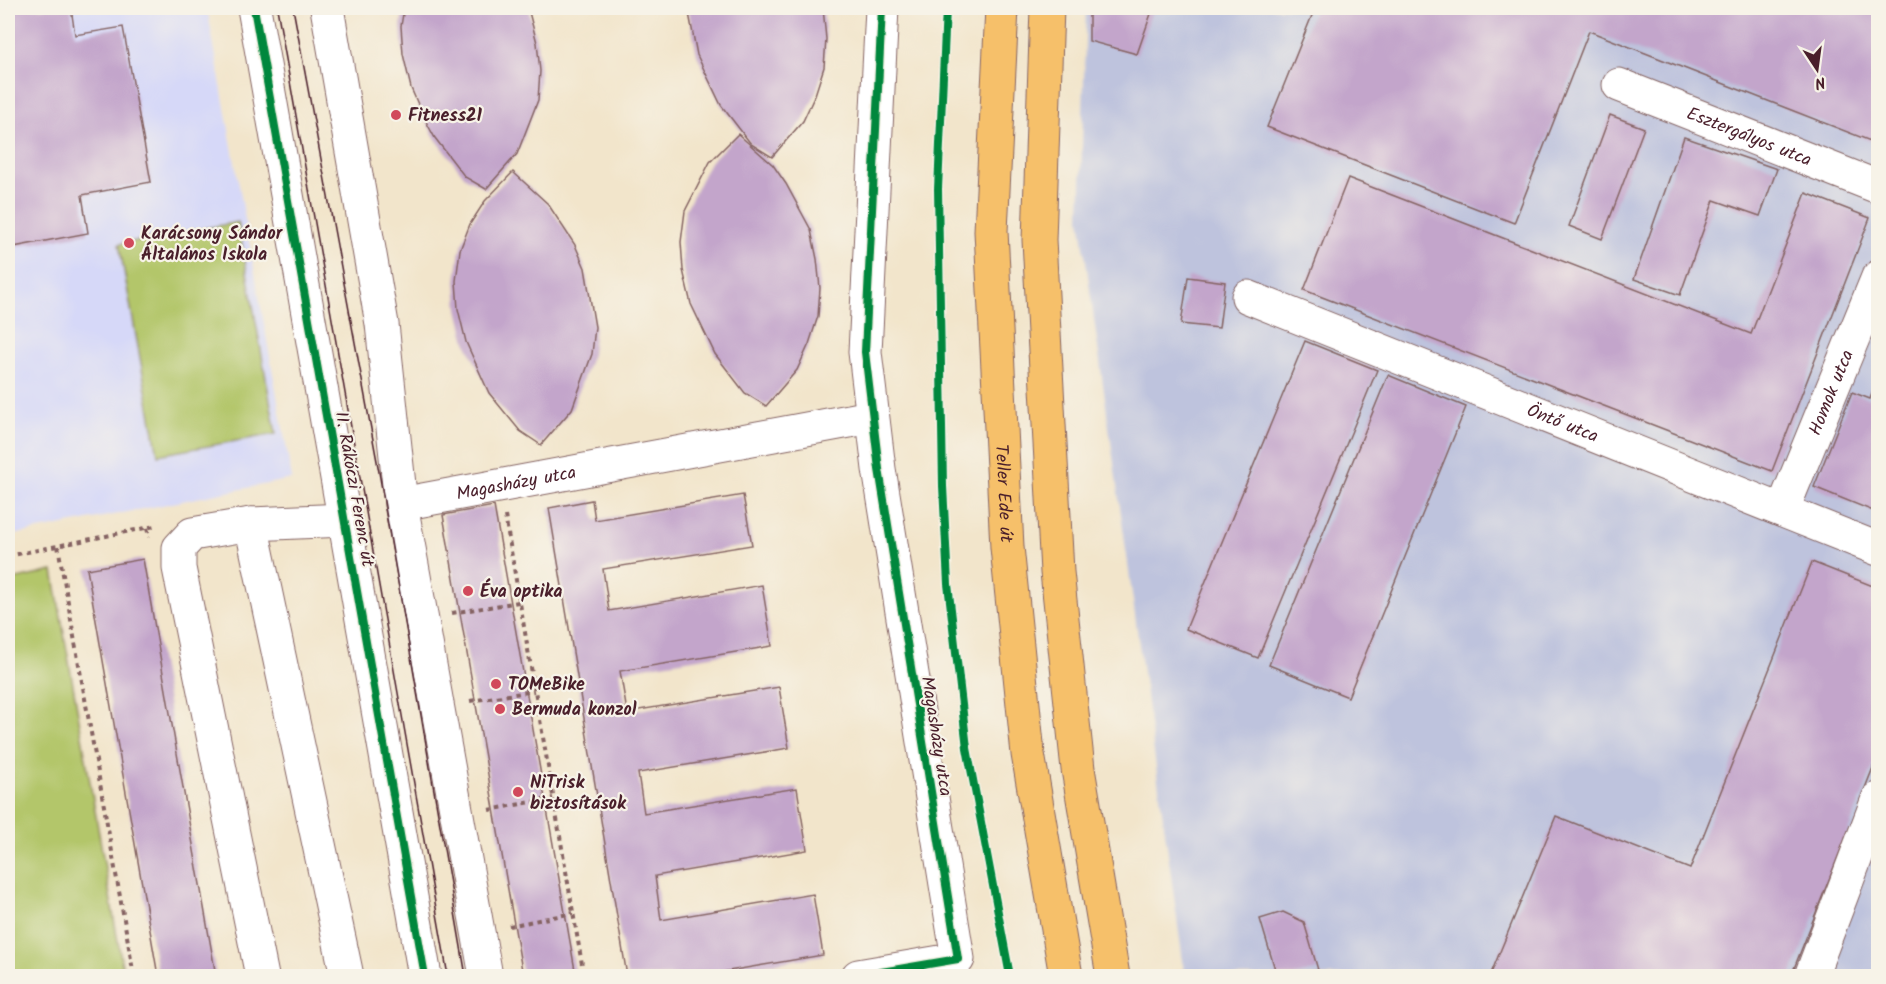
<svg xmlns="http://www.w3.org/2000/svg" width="1886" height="984" viewBox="0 0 1886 984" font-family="Kalam,sans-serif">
<rect width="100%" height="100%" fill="#f7f3e8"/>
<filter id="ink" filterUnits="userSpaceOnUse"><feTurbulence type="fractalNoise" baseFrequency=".0167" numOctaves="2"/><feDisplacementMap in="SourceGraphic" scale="12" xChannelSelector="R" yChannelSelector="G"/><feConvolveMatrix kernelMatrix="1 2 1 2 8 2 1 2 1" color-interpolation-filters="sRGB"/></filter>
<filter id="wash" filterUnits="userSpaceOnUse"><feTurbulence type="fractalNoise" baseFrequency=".008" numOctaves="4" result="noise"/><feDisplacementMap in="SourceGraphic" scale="24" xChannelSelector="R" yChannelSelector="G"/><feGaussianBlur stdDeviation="1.35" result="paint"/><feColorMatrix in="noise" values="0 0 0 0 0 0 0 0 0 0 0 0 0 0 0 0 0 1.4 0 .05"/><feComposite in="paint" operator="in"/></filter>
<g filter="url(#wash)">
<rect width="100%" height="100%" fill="#f2e5cb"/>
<polygon fill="#d6d8f8" points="8,8 207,8 292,479 8,536"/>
<polygon fill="#bec3dd" points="1086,8 1878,8 1878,976 1185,976 1080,218"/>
<g fill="#b3c66a" stroke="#7e724a" stroke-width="1.5">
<polygon points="238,222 276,434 158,455 119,244"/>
<polygon points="53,571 124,976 8,976 8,581"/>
</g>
<g id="blocks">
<g fill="#c3a5cb">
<polygon points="8,8 71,8 75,35 123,27 151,182 82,195 88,233 8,248"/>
<polygon points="404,8 528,8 537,43 540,71 538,100 517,154 486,189 465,177 435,138 423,116 411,88 403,54 401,26"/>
<polygon points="688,8 823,8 826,39 824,67 815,95 803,121 772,157 751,144 721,105 697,55"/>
<polygon points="1089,8 1153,8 1137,54 1089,41"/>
<polygon points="1315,8 1878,8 1878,144 1589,31 1514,223 1267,127"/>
<polygon points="1610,115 1644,128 1602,239 1569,226"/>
<polygon points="738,134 773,165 786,184 811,230 817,259 820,288 818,316 809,344 797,370 766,406 745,393 715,354 691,304 683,270 681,242 685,211 710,162"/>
<polygon points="1684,137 1777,169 1760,216 1714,200 1680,295 1634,279"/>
<polygon points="513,172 548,204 575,245 585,268 595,327 592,354 572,409 541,445 520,431 489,393 466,342 458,309 456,281 460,250 470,224 485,201"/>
<polygon points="1348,178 1751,334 1806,193 1870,218 1772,471 1304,290"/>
<polygon points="1188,277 1225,282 1219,328 1181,324"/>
<polygon points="1305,341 1377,370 1258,658 1186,629"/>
<polygon points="1388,375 1466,407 1348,697 1269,665"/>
<polygon points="1878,378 1878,513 1814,487 1852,392 1870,399"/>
<polygon points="743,495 752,545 603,569 609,611 762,585 772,646 620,671 627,712 779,687 789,748 638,773 644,813 797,788 807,850 655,876 661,920 813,894 823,955 699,976 627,976 549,508 592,500 595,520"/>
<polygon points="494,506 576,976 523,976 443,515"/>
<polygon points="143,559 216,976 158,976 87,569"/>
<polygon points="1812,562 1878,588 1878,755 1791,976 1490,976 1556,816 1690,869"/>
<polygon points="1283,912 1304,922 1318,970 1293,976 1277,976 1260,919"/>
</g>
</g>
</g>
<g filter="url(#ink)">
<use href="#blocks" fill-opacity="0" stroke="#856463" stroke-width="1.5"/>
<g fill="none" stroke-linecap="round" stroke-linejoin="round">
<g stroke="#856463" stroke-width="35">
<g id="minor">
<polyline points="254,8 425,976"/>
<polyline points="327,8 382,324 401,504 486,976"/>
<path id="s1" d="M1619,85L1878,187"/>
<path id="s2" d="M1248,297L1878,549"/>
<path id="s3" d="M401,504L871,417"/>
<path id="s4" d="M1783,509L1878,277"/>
<polyline points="251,524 347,976"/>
<polyline points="262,976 179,568 179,548 192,534 251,524 345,520"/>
<polyline points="858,976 958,959 879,469 865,352 882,8"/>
<polyline points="1811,976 1878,799"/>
</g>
</g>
<g stroke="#856463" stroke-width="35">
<g id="major">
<path id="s5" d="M1002,8L991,231L1007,547L1028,754L1066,976"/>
<polyline points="1047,8 1039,240 1057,572 1078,769 1113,976"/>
</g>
</g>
<g stroke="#856463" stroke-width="4" stroke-dasharray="4.5 4.5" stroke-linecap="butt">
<polyline points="505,516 584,976"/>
<polyline points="147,528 149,537"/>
<polyline points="58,546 134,976"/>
<polyline points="8,556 155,526"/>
<polyline points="452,613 519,602"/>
<polyline points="470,701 534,691"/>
<polyline points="489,810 553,798"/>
<polyline points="509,926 573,913"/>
</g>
<use href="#minor" stroke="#fff" stroke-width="33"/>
<use href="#major" stroke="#f6c06b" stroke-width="33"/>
<g stroke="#4a1f2b" stroke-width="1.5">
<polyline points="277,8 448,976"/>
<polyline points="293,8 379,472 466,976"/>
</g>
<g stroke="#f7f3e8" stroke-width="11">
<g id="cycleway">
<polyline points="254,8 425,976"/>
<polyline points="946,8 938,189 943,486 948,584 967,748 1010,976"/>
<polyline points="858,976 958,959 879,469 865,352 882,8"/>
</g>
</g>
<use href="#cycleway" stroke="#00873e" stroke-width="8"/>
</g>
</g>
<g fill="#d1495b" stroke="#f7f3e8" stroke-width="2">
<circle cx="396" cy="115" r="6"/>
<circle cx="129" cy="243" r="6"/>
<circle cx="468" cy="591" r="6"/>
<circle cx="496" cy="684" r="6"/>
<circle cx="500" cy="709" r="6"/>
<circle cx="518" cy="792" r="6"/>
</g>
<g text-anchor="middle" stroke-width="4.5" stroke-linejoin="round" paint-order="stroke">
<g font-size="18" font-weight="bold" fill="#4a1f2b" stroke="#f7f3e8" text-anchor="start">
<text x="408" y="121">Fitness21</text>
<text x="141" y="239">Karácsony Sándor<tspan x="141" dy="21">Általános Iskola</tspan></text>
<text x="480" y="597">Éva optika</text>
<text x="508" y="690">TOMeBike</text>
<text x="512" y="715">Bermuda konzol</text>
<text x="530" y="788">NiTrisk<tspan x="530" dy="21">biztosítások</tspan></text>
</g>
<g font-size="18" fill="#4a1f2b" stroke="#f7f3e8">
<text dy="6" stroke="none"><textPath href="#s1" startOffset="140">Esztergályos utca</textPath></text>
<text dy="6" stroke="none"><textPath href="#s4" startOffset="126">Homok utca</textPath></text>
<text dy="6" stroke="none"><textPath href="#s2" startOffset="339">Öntő utca</textPath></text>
<text dy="6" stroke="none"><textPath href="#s3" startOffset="117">Magasházy utca</textPath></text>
<text transform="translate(355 489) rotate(80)" y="6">II. Rákóczi Ferenc út</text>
<text dy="6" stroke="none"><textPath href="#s5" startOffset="486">Teller Ede út</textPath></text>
<text transform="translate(937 736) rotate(81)" y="6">Magasházy utca</text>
</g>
</g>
<rect width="1886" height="984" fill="none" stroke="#f7f3e8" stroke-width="30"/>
<g transform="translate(1817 69) rotate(167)" stroke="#f7f3e8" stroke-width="4.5" paint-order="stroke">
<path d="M0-4.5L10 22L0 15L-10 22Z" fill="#4a1f2b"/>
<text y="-9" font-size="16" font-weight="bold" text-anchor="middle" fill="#4a1f2b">N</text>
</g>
</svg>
